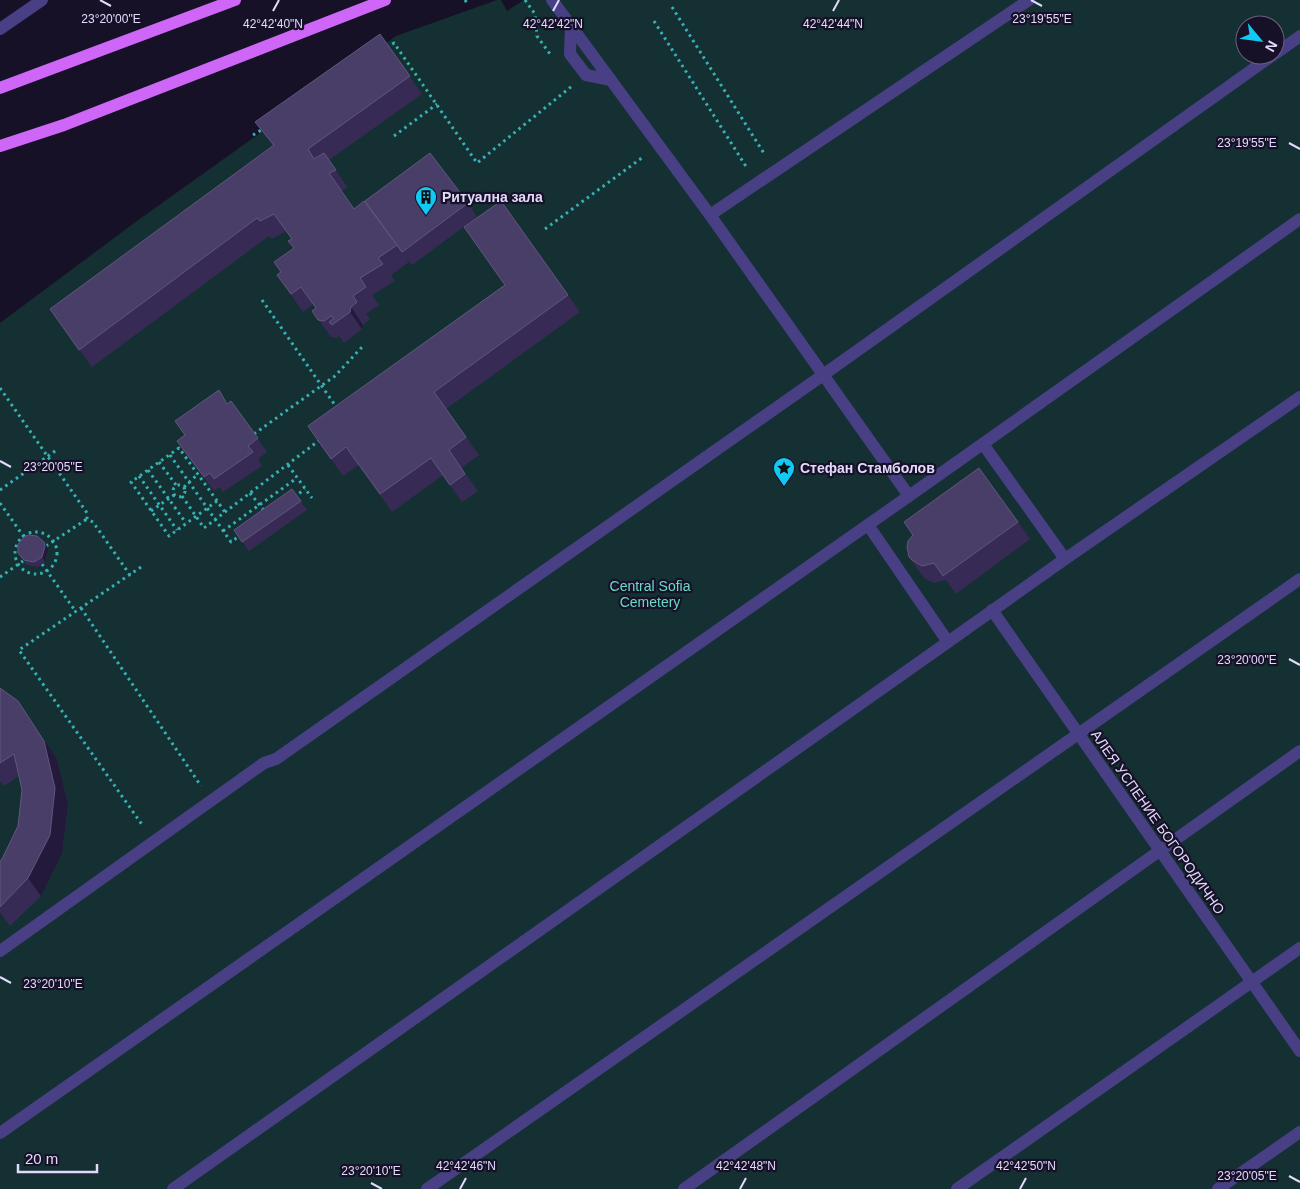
<svg xmlns="http://www.w3.org/2000/svg" width="1300" height="1189" viewBox="0 0 1300 1189" font-family="Arial,sans-serif">
<rect width="100%" height="100%" fill="#171128"/>
<path fill="#153032" fill-rule="evenodd" d="M497,0H501L507,11L524,0H1300V1189H0V323L141,218L396,36ZM1245,25H1275V55H1245Z"/>
<g fill="none" stroke-linecap="round" stroke-linejoin="round">
<g stroke="#36b2b5" stroke-width="3" stroke-dasharray="2.5 4" stroke-linecap="butt">
<polyline points="465,0 467,3"/>
<polyline points="525,0 535,14 537,36 550,54"/>
<polyline points="672,7 765,155"/>
<polyline points="654,21 747,168"/>
<polyline points="387,48 394,43 477,163 572,86"/>
<polyline points="253,135 263,129"/>
<polyline points="394,136 437,104"/>
<polyline points="545,229 643,157"/>
<polyline points="262,300 337,408"/>
<polyline points="0,388 87,513 87,519 93,522 130,575"/>
<polyline points="254,434 335,376 362,347"/>
<polyline points="170,455 231,542 242,534"/>
<polyline points="159,462 176,485"/>
<polyline points="288,465 312,498"/>
<polyline points="148,470 186,523"/>
<polyline points="139,476 177,530"/>
<circle cx="179" cy="491" r="6"/>
<polyline points="184,487 198,474"/>
<polyline points="0,490 58,449"/>
<polyline points="250,493 266,513"/>
<polyline points="182,496 204,528 321,439"/>
<polyline points="294,497 305,489"/>
<polyline points="217,501 169,536 131,482 179,448 225,512"/>
<polyline points="0,503 24,537"/>
<polyline points="151,511 174,495"/>
<polyline points="223,531 297,478"/>
<circle cx="36" cy="553" r="21"/>
<polyline points="46,546 87,519"/>
<polyline points="42,564 76,612"/>
<polyline points="141,567 19,650 143,826"/>
<polyline points="0,577 23,561"/>
<polyline points="81,608 201,786"/>
</g>
<g stroke="#483f85" stroke-width="12">
<polyline points="552,0 710,215 909,496"/>
<polyline points="571,25 570,54 586,75 611,80"/>
<polyline points="0,29 42,0"/>
<polyline points="1275,54 1300,36"/>
<polyline points="710,215 1029,0"/>
<polyline points="868,525 948,642 1065,559 983,444"/>
<polyline points="1065,559 1300,397"/>
<polyline points="992,610 1300,1051"/>
<polyline points="0,951 264,763 276,759 823,375 1273,55"/>
<polyline points="0,1133 909,496 1300,219"/>
<polyline points="173,1189 948,642"/>
<polyline points="427,1189 1300,579"/>
<polyline points="684,1189 1300,751"/>
<polyline points="957,1189 1300,948"/>
<polyline points="1218,1189 1300,1132"/>
</g>
<g stroke="#ce67f8" stroke-width="12">
<polyline points="0,88 235,0"/>
<polyline points="0,146 64,125 385,0"/>
</g>
</g>
<g fill="#372b55">
<polygon points="380,34 422,94 329,160 348,188 341,191 354,209 468,203 477,217 412,265 406,258 409,262 391,275 395,281 372,295 379,305 366,314 370,319 363,325 362,329 344,343 339,336 337,338 331,337 312,311 316,308 313,304 303,312 277,275 281,272 293,248 291,239 286,231 272,239 269,236 92,367 50,309 273,146 255,122"/>
<polygon points="501,201 580,312 446,409 479,455 461,468 478,491 462,502 443,475 392,512 359,465 343,476 308,426 505,285"/>
<polygon points="231,401 267,452 258,459 262,466 223,492 220,487 214,491 177,441"/>
<polygon points="292,489 307,510 249,551 234,530"/>
<polygon points="1018,522 1030,539 956,594 946,580 934,583 924,578 909,557"/>
<polygon points="44,542 47,546 48,550 45,562 38,567 27,565 18,553"/>
<polygon points="0,688 18,701 57,759 68,805 62,853 41,896 10,926 0,912 0,861 2,859 18,826 22,790 19,776 4,786 0,781"/>
</g>
<g fill="#22193b">
<polygon points="351,307 363,325 362,329 350,312"/>
<polygon points="44,542 47,546 48,550 45,562 42,557"/>
<polygon points="18,701 57,759 68,805 62,853 41,896 28,878"/>
</g>
<g fill="#493e67" stroke="#61567e">
<polygon points="380,34 410,76 308,149 314,159 324,153 336,170 329,173 354,209 364,201 397,245 378,258 383,264 360,278 366,287 353,296 357,302 351,307 350,312 332,325 329,322 334,318 331,316 324,321 318,320 312,311 316,308 301,287 291,294 277,275 281,272 274,262 294,248 288,241 292,239 274,214 260,221 257,218 79,350 50,309 274,145 255,122"/>
<polygon points="430,153 468,203 402,252 365,201"/>
<polygon points="501,201 568,295 434,392 466,437 449,450 465,474 450,485 431,458 380,494 346,447 331,459 308,426 505,285 464,227"/>
<polygon points="219,390 227,404 231,401 258,438 248,446 253,452 214,479 210,473 204,477 177,441 185,435 175,421"/>
<polygon points="979,468 1018,522 943,576 934,563 922,566 912,560 909,557 907,547 908,541 913,535 904,522"/>
<polygon points="292,489 301,501 242,542 234,530"/>
<polygon points="28,535 37,536 44,542 45,546 42,557 34,562 24,560 18,553 18,544 24,537"/>
<polygon points="0,688 18,701 44,741 55,788 50,835 28,878 0,907 0,861 2,859 18,826 22,790 14,754 0,763"/>
</g>
<path fill="none" stroke="#e1dafd" stroke-width="2" d="M100,0L111,6M1031,0L1042,6M273,11L279,0M553,11L559,0M833,11L839,0M1289,143L1300,149M0,461L11,467M1289,659L1300,665M0,977L11,983M1289,1176L1300,1182M371,1183L382,1189M460,1189L466,1178M740,1189L746,1178M1020,1189L1026,1178"/>
<defs>
<g id="building-pin" transform="scale(1.125)"><path d="M0 17L-7.5 6A9.5 9.5 0 1 1 7.5 6Z" fill="#10c9f4" stroke="#171128"/><path d="M-4-6H4V6H1V3H-1V6H-4ZM-2.5-4.3h1.7v1.8h-1.7ZM.8-4.3h1.7v1.8H.8ZM-2.5-1h1.7V.8h-1.7ZM.8-1h1.7V.8H.8Z" fill="#111"/></g>
<g id="sight-pin" transform="scale(1.125)"><path d="M0 17L-7.5 6A9.5 9.5 0 1 1 7.5 6Z" fill="#10c9f4" stroke="#171128"/><path d="M0-6L1.8-2.2L6-1.7L2.9 1.2L3.7 5.4L0 3.3L-3.7 5.4L-2.9 1.2L-6-1.7L-1.8-2.2Z" fill="#111"/></g>
</defs>
<g fill-rule="evenodd">
<use href="#building-pin" x="426" y="197"/>
<use href="#sight-pin" x="784" y="468"/>
</g>
<g text-anchor="middle" stroke-width="4.5" stroke-linejoin="round" paint-order="stroke">
<g font-size="14" font-weight="bold" fill="#e1dafd" stroke="#171128" text-anchor="start">
<text x="442" y="202">Ритуална зала</text>
<text x="800" y="473">Стефан Стамболов</text>
</g>
<g font-size="14" fill="#68dbc8" stroke="#171128">
<text x="650" y="591">Central Sofia<tspan x="650" dy="16">Cemetery</tspan></text>
</g>
<g font-size="14" fill="#e1dafd" stroke="#171128">
<text transform="translate(1158 822) rotate(55)" y="5">АЛЕЯ УСПЕНИЕ БОГОРОДИЧНО</text>
</g>
</g>
<g font-size="12" text-anchor="middle" fill="#e1dafd" stroke="#171128" stroke-width="4.5" stroke-linejoin="round" paint-order="stroke">
<text x="111" y="23">23°20'00"E</text>
<text x="1042" y="23">23°19'55"E</text>
<text x="273" y="28">42°42'40"N</text>
<text x="553" y="28">42°42'42"N</text>
<text x="833" y="28">42°42'44"N</text>
<text x="1247" y="147">23°19'55"E</text>
<text x="53" y="471">23°20'05"E</text>
<text x="1247" y="664">23°20'00"E</text>
<text x="53" y="988">23°20'10"E</text>
<text x="466" y="1170">42°42'46"N</text>
<text x="746" y="1170">42°42'48"N</text>
<text x="1026" y="1170">42°42'50"N</text>
<text x="371" y="1175">23°20'10"E</text>
<text x="1247" y="1180">23°20'05"E</text>
</g>
<g transform="translate(1260 40) rotate(119)"><circle r="24" fill="#171128" stroke="#68617d"/>
<path d="M0-4L9 19L0 12L-9 19Z" fill="#10c9f4"/>
<text y="-8" font-size="14" font-weight="bold" text-anchor="middle" fill="#e1dafd">N</text>
</g>
<path d="M18 1164v8h79v-8" fill="none" stroke="#e1dafd" stroke-width="2.5"/>
<text x="25" y="1164" font-size="15" fill="#e1dafd" stroke="#171128" stroke-width="4" paint-order="stroke">20 m</text>
</svg>
